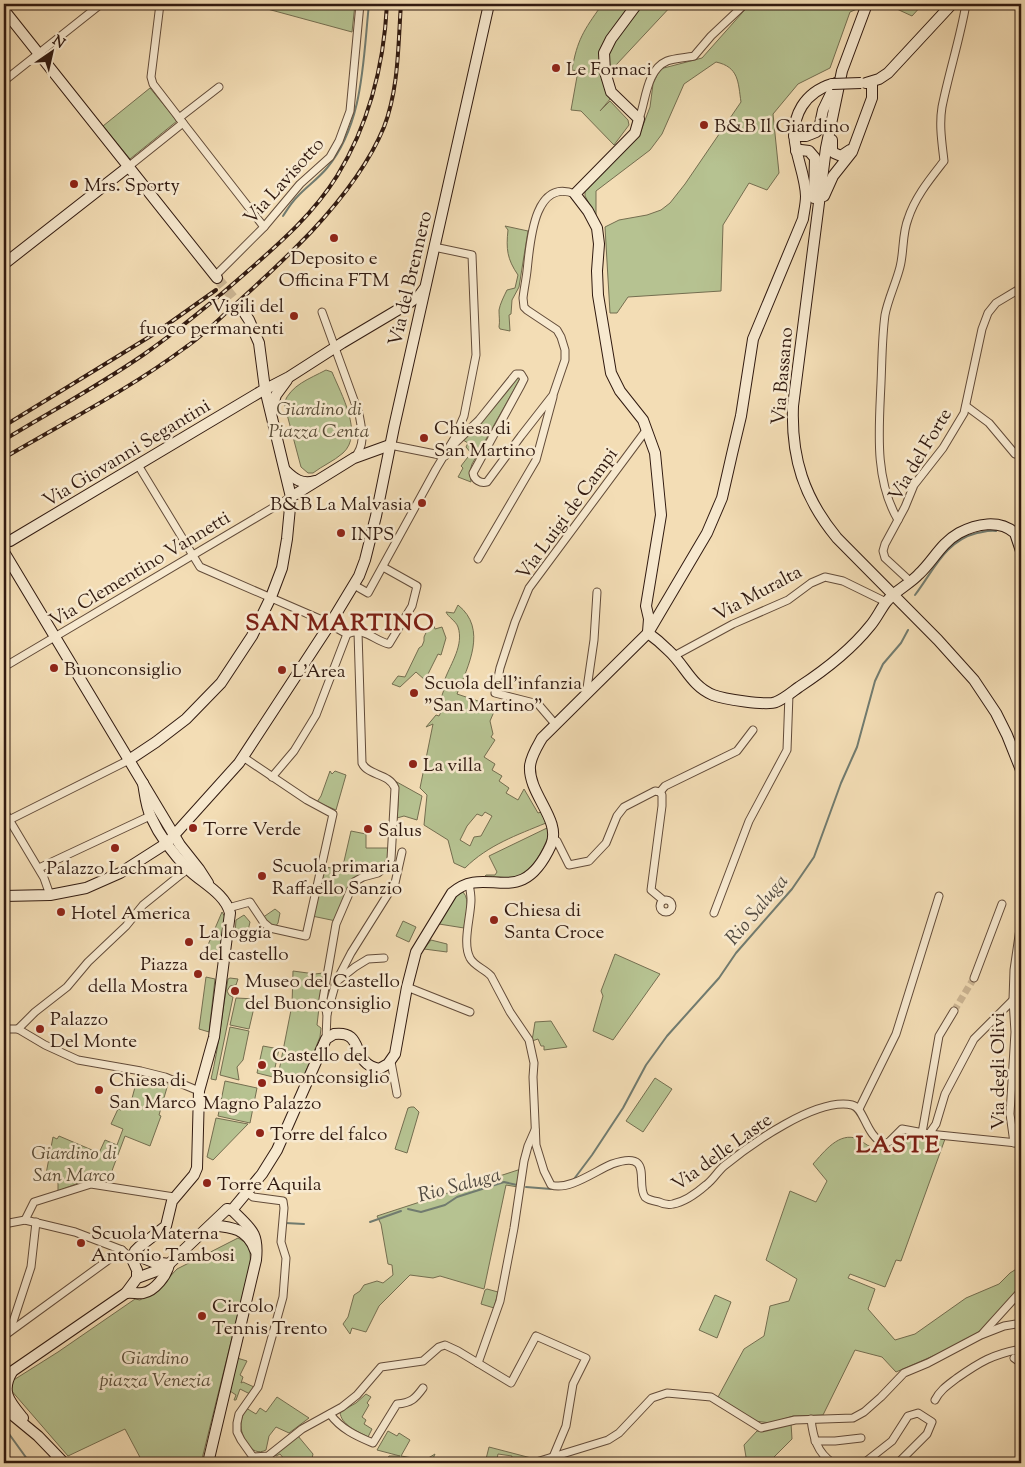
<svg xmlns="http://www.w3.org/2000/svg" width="1025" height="1467" viewBox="0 0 1025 1467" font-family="'Sorts Mill Goudy',serif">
<rect width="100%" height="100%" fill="#f3ddb5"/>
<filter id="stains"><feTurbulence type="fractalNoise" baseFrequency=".004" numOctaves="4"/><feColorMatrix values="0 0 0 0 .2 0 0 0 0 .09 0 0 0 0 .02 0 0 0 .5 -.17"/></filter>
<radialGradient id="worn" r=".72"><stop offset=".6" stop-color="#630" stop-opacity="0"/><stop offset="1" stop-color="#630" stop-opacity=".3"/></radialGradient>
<g fill="#b6c291" stroke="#746e50" fill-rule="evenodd">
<polygon points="249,4 355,4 352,32"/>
<path d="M599,4H673L602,80L611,98L600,111L610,101L628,120L629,125L614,145L581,111L571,110L578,71L572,70C577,40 584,30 601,6Z"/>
<path d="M750,4H869L850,12L830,68L798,84L773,114L779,173L767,190L749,183L723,225L721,291L628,297L617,313H610L605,227L619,220L647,215L661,210L670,203L685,184L741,102C738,82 739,67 716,62L684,84L662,134L650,150L596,191V216L585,196V189L639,136L650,107L653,84L660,69L702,58Z"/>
<polygon points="886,4 923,4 912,16"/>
<polygon points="150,88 177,121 130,159 103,126"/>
<path d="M505,226L528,231L519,287L512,300L511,314L509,315L510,331L500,329L499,327C500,321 499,317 499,310C500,304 504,296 507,290L515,288L518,275C507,259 506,249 508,230Z"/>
<path d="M326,370L332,372C341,394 364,434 343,453C334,461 322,466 313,473H308L301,467L284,403C291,385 309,379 326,370Z"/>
<polygon points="517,377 520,377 520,379 472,464 470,471 471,482 458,477 463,468 461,466 471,453 466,447 468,443 463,440"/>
<path d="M458,605C488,629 468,666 457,694L496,707L490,721L493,734L491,737L495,740L484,757L495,764L492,770L502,776L499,781L509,788L506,793L518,800L524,789L538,813L541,812L546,823C517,835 488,845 465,868L454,863L448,840L424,825L427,795L420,788L433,724L426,727L436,715L439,716L443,708L440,701L447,681L445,679C451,663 464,645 458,627C456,621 448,617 446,612L454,613ZM485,812L492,816L481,836L474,837L470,846L460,840L467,826L477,814L482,816Z"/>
<polygon points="430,624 434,626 435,629 442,627 446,638 441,655 438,654 425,680 416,672 400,687 392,684 398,676 405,677 419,648 422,646 424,641 424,637"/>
<polygon points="330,771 332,774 335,771 346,775 336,810 317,802 321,796"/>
<path d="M395,781L422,796L417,820L404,816L397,818C398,805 400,793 395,781Z"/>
<path d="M547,828L549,833C546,846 531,873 517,877C507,879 495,876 485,876L486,875H495L497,872L489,856Z"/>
<path d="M351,831L366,834V848H390C388,869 376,871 359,876L336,921L312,916L326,867L342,870Z"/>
<path d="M463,892C471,900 465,917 464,928L439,924L451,898Z"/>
<polygon points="275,909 280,913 278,923 275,927 262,918"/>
<polygon points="222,912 225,917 218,961 202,959"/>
<polygon points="244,915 250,922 247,935 235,933 236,920"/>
<polygon points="403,921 416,927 409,942 396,936"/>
<polygon points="431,940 447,944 447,952 424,949"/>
<polygon points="615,954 660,974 613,1040 593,1031 603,996 601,991"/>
<polygon points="293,971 315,974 323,973 317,1025 321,1028 320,1037 302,1081 278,1076 292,1005"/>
<polygon points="206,977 215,979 209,1032 199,1029"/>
<path d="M230,978L238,979L236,985L230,986L227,991L229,995L233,997L216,1080L211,1079C219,1046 222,1013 228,979Z"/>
<polygon points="236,998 256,999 249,1029 230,1025"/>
<polygon points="551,1021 567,1047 544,1050 544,1046 541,1046 538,1039 532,1041 535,1022"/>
<polygon points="230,1027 249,1031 243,1060 237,1067 239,1080 220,1075"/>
<polygon points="263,1046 279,1049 273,1077 257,1073"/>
<polygon points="138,1076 168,1084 159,1115 161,1116 150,1146 125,1136 107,1184 95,1179 81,1182 58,1191 58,1176 46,1174 53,1137 57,1139 59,1136 99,1153 105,1140 117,1145 123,1129 111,1124 118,1109 121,1110 123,1105 126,1106 129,1101 131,1102"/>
<polygon points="655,1078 672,1089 643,1132 626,1121"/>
<polygon points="225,1081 257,1088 250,1123 218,1116"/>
<polygon points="411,1107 414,1107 419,1112 407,1153 395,1149 408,1108"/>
<polygon points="216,1118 248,1124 213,1160 207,1157"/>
<path d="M907,1133L945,1139L901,1261L896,1260L885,1287L850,1274L848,1278L875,1289L868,1309L895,1340L915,1334L966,1298L999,1284L1010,1273L1021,1266V1285L987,1326L963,1343L896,1372L882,1357L855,1350L823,1415L793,1416L771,1423L754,1421L718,1397L744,1349L764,1336L770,1306L789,1301L797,1279L766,1260L790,1191L816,1202L827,1181L813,1164C824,1152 839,1131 858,1139C862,1141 866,1145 871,1147C876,1149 884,1149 890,1151L903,1135Z"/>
<polygon points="521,1169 518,1187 506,1185 484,1289 440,1276 433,1278 410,1275 379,1306 366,1332 352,1328 350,1334 343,1324 348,1317 354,1295 360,1291 364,1285 377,1281 383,1283 393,1275 392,1265 388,1264 381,1224 377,1216"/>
<path d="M238,1238C250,1244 251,1252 250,1265L201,1463H143L125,1429L68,1456L10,1389L12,1381L58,1352L135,1299L140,1300L160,1287L177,1269Z"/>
<polygon points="487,1289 498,1292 494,1308 481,1304 485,1290"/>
<polygon points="715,1295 731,1302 717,1338 699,1330"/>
<polygon points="237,1358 247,1361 240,1375 243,1377 241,1383 243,1382 254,1387 250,1394 240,1389 236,1400 234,1400 236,1395 230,1391"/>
<path d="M366,1394L371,1397L367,1403L369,1405L362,1417L366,1420L364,1424L372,1429L368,1437C357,1431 341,1425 340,1412L356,1403Z"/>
<path d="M277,1397L309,1418L289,1433L276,1427L269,1436L266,1450C251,1458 240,1436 241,1423C241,1418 244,1413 246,1408L256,1414L260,1408L266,1412Z"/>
<polygon points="791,1423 792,1439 773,1458 771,1463 747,1463 744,1445 757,1431 763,1431"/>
<polygon points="388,1431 397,1436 399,1433 410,1440 401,1456 425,1460 435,1454 431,1463 385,1463 389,1456 400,1456 377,1450"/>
<polygon points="298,1436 313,1454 311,1463 285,1463 284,1462 285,1460 280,1454 276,1456 274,1454"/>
<polygon points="489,1447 535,1459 526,1463 511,1463 512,1456 498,1454 496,1463 485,1463"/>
</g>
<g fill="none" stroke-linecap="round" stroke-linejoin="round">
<g stroke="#717b6f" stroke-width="2">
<path d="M283,216C287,210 291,203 297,197C306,187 318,179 327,168C364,123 363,59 369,4"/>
<path d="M915,595C934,570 945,541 977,533C983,532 989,530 996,531"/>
<polyline points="574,1179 592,1155 623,1108 646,1065 667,1036 719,978 736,953 792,889 814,857 841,783 857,747 875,681 883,664 901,643 908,630"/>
<polyline points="526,1187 551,1189"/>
<polyline points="408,1209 421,1212 445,1205 457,1197 504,1182 517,1185"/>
<polyline points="370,1222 401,1211"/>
<polyline points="285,1223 304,1224"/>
<polyline points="4,1427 30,1463"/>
</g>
<polyline stroke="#ccb694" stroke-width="7" stroke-dasharray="7 3.5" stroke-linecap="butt" points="954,1011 974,978"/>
<polyline stroke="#ccb694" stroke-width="10" stroke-dasharray="10 5" stroke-linecap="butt" points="217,278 240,306"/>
<g stroke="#624b39" stroke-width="9">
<g id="street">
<polyline points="4,23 10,18"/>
<polyline points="4,81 101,4"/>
<polyline points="179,118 219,87"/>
<path d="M639,119C646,101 646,70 667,61C675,58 685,58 694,56L711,36L745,4"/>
<polyline points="183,123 264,227"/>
<polyline points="128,167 183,123 153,84 151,77 160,4"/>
<polyline points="215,276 264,227 300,184 330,157 339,141 350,111 360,4"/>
<path d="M322,312L359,414C362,430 366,445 354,458"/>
<polyline points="966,406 989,423 1015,454 1021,455"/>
<polyline points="390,445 445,456"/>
<path d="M448,450L479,420L516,374H521L524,379L521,385L473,473C474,480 481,484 487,482L521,436L553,395L565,360V350L561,337L557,330L527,310L524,307L523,298C524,289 526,280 527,271C530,245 533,177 575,194"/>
<polyline points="138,465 200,567 322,620 347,634"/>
<path d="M898,520C874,479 879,429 881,383C882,360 882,337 885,315C888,299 896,283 900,267C904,252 902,234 908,219C915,197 930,179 944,161C942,143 939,125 942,107C949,72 960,39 966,4"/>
<polyline points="478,559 536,460 553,397"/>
<polyline points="911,582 885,558 883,551 885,544 905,507 914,485 943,448 964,413 982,329 988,313 996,303 1021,288"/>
<polyline points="354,585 368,593 436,469 454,439 464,416 476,355 472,255 434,247"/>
<path d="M347,634C365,626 374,641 389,644L412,606L417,586L383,567"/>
<polyline points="674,656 733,624 788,600 811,583 825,577 843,581 886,602"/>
<polyline points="4,667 291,497"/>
<polyline points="586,695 594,640 597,592"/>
<polyline points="556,725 538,704 495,693 500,668 515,622 529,588 647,429"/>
<polyline points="272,777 294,751 316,715 347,634"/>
<polyline points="660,792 662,795 662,806 651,890 663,900"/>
<polyline points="660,792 665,786 737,751 753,730"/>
<polyline points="4,811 44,878 50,895"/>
<polyline points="9,820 129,760"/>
<polyline points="553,838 557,841 569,865 589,861 606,843 617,816 624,807 655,791 660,792"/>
<polyline points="39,868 150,816"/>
<path d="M469,884C470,889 471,895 471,900C471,916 462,943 470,958C474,966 485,969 491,976L510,1012L529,1040L534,1063L533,1077L536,1145L544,1171L551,1185C569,1191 595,1171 612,1164C655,1149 635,1184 645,1197C648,1200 654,1201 659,1202C663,1204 669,1205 673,1204C684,1202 698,1192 706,1185C713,1180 718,1171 724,1166C751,1144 817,1097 852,1105C865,1108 865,1136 885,1144L890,1141L902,1129L929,1134L1017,1143L1021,1146"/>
<circle cx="666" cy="906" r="6"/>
<polyline points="228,908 250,902 264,923 270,928 306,936 333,814 307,800 243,757"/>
<polyline points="714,913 749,821 787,750 789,694"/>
<polyline points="974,978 1002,904"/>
<polyline points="336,982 351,953 395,883 402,852"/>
<polyline points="407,987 470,1012"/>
<path d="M327,1014L323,999L336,924L354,882L363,877L378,873L387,866L391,859L395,788C389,773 368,776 362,763L358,632"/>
<polyline points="4,1029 18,1029 45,1045 78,1060 141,1071 165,1077 199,1091"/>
<polyline points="18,1029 35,1012 67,987 88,962 126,926 143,905 190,867"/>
<polyline points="326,1039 327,1014 336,982 355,967 368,959 384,958"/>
<polyline points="391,1062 397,1094"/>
<polyline points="859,1109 896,1034 939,896"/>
<polyline points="922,1133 939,1036 954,1011"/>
<polyline points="929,1134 936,1124 945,1094 974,1039 1013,1000"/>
<polyline points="1014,1143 1010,1114 1015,1032 1013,1000 1014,970 1021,922"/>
<polyline points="247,1192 253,1197 283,1201 284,1208 281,1242 286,1258 283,1297 258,1387 239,1414 237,1423 237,1432 241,1440 253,1457 255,1463"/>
<polyline points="25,1220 34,1202 91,1184 174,1197"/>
<polyline points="4,1224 25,1220 75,1232 122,1250 132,1259"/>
<polyline points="10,1331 31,1267 36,1222"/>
<polyline points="983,1333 1021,1291"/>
<polyline points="4,1336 122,1250"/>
<polyline points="1014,1358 1021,1363"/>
<polyline points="478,1363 500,1301 514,1228 524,1161 528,1146 535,1130"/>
<path d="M935,1400C940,1390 948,1385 957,1378C980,1362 993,1354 1021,1349"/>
<path d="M330,1414C341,1429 356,1436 373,1443L397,1404C411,1403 415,1399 423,1388"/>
<path d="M811,1419C813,1437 817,1453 833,1463"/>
<polyline points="815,1441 835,1441 861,1438"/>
<polyline points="253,1457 268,1456 302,1429 342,1407 357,1395 381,1367 423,1361 439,1347 445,1345 458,1351 511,1383 536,1336 586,1358 573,1384 566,1426 553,1457"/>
<polyline points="48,1463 57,1457"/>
<polyline points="533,1463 608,1440 619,1433 652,1398 667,1393 711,1397 761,1428 795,1420 853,1418 864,1412 881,1397 904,1373 928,1363 981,1335 1004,1326 1016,1324 1021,1327"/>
<polyline points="864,1463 892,1441 908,1416 918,1413 932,1422 927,1434 898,1463"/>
</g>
</g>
<g stroke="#311a10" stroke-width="12">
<g id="secondary">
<polyline points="637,4 611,39 604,53 605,72 611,92 639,119 635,133 575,194 588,211 597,228 599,244 597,271 598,295 611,373 620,391 643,420 655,453 661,515 646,606 649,619 648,632"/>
<path d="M867,4L842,71L826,148L793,406C791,458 804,498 837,538L938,640L974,680L996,713L1007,735L1021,770"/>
<polyline points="4,10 217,278"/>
<polyline points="866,83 879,79 888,73 952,4"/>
<polyline points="794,136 806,136 816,132 819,129 823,110 836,83"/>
<polyline points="832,140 832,150 834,153 841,156 850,150"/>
<polyline points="796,151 801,150 809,151 815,158 814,198"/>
<polyline points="824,196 833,176 852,152 872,98 872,82"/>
<polyline points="4,264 128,167"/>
<polyline points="271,411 276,395 287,380"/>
<path d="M285,470C294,479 302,485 315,481"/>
<polyline points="291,497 354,458 390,445"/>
<polyline points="4,540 10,541 260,392 289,377 342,343 406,305 419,296 424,289"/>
<polyline points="4,552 180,845 199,869 208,883"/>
<path d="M648,633C655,638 662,644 668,650C685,665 691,686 713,695C723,699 767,706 776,702C784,699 792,692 799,687C825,670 850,651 870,626C877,618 881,608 887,601C896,590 910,584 919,574C933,561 941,543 959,533C976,524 999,519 1015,533L1021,551"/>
<polyline points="129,760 156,742 186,719 221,683 252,636 271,597 282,568 287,539 291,497 265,389 259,343 249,320 240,306"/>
<polyline points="4,896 50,895 86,888 120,873 167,843 239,763 330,624 359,576 365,560 376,516 394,427 489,4"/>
<path d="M211,1225C231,1227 247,1228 255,1250"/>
<path d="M143,1258L153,1262L169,1264L227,1209L232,1210L262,1174L277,1150L326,1039L334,1034C366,1030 349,1063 379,1069L388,1064L395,1054L407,987L416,952L452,893C487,862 520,913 551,845C562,820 528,794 530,766C531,756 537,747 542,738L648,633L707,533L722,498L732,454L741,416L753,339L803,219C804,211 806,204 806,196C805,165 783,137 802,106C809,95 819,88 832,84"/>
<path d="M137,1278V1270L132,1259L135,1251L139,1247L166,1226L172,1201L194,1175L197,1168L199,1091L214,1037L230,913C225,894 204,884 190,871C175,856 160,837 151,817C146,807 145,794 143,783"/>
<path d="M126,1293C132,1292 138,1294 143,1293C155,1291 167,1275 169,1264"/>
<path d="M12,1372C0,1392 10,1402 23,1418"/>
<polyline points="4,1377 126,1293 137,1278 156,1271 167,1264"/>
<polyline points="4,1408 38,1436 64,1463"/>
<path d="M208,1463L256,1260C259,1232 251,1229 232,1210"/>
</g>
</g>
<use href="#street" stroke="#f7e9cf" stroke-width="7"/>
<use href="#secondary" stroke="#f7e9cf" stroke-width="10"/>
<g stroke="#311a10" stroke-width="4">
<g id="rail">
<polyline points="4,426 154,334 216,290"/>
<path d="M4,440C50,412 98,386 143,355C180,329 215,300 249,270C281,242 314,213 337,176C369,124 384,64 387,4"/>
<path d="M9,455C69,420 131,388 186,347C202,336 215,323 229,310C257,285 285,259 311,232C340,201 368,166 384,127C399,88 398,44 401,4"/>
</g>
</g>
<use href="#rail" stroke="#f7e9cf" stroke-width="2" stroke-dasharray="5.5" stroke-linecap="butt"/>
<g stroke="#311a10" stroke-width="12" stroke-linecap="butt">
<polyline id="secondary-bridge" points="832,84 861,83"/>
</g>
<use href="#secondary-bridge" stroke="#f7e9cf" stroke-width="10"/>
</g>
<g fill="#8f2418" stroke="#f7e9cf" stroke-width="2">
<circle cx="556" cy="68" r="5"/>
<circle cx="704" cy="125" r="5"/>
<circle cx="74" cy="184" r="5"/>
<circle cx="334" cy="238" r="5"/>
<circle cx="294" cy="316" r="5"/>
<circle cx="424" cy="438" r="5"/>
<circle cx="422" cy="503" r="5"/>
<circle cx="341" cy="533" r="5"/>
<circle cx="54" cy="668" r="5"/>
<circle cx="282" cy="670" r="5"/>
<circle cx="414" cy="693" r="5"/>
<circle cx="413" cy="764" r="5"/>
<circle cx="193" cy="828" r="5"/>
<circle cx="368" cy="829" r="5"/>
<circle cx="115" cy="848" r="5"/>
<circle cx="262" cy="876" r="5"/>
<circle cx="61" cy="912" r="5"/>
<circle cx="494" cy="920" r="5"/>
<circle cx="189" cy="942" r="5"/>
<circle cx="198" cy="974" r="5"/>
<circle cx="235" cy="991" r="5"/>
<circle cx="40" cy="1029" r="5"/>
<circle cx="262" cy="1065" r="5"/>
<circle cx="262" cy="1083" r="5"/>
<circle cx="99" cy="1090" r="5"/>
<circle cx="260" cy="1133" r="5"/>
<circle cx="207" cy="1183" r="5"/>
<circle cx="81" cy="1243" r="5"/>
<circle cx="202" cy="1316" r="5"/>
</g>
<g text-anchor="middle" stroke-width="5" stroke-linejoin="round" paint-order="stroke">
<g font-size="19" fill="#311a10" stroke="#f7e9cf" text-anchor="start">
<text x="566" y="75">Le Fornaci</text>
<text x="714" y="132">B&amp;B Il Giardino</text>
<text x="84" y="191">Mrs. Sporty</text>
<text x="334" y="264" text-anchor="middle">Deposito e<tspan x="334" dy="22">Officina FTM</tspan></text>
<text x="284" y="312" text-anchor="end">Vigili del<tspan x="284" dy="22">fuoco permanenti</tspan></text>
<text x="434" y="434">Chiesa di<tspan x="434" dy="22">San Martino</tspan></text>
<text x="412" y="510" text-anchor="end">B&amp;B La Malvasia</text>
<text x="351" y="540">INPS</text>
<text x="64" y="675">Buonconsiglio</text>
<text x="292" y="677">L'Area</text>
<text x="424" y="689">Scuola dell'infanzia<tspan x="424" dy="22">"San Martino"</tspan></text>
<text x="423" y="771">La villa</text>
<text x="203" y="835">Torre Verde</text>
<text x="378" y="836">Salus</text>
<text x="272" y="872">Scuola primaria<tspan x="272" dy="22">Raffaello Sanzio</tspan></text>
<text x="115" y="874" text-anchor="middle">Palazzo Lachman</text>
<text x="504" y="916">Chiesa di<tspan x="504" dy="22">Santa Croce</tspan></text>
<text x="71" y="919">Hotel America</text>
<text x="199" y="938">La loggia<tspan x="199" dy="22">del castello</tspan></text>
<text x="188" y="970" text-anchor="end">Piazza<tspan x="188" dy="22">della Mostra</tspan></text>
<text x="245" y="987">Museo del Castello<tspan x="245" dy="22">del Buonconsiglio</tspan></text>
<text x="50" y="1025">Palazzo<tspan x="50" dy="22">Del Monte</tspan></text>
<text x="272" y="1061">Castello del<tspan x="272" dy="22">Buonconsiglio</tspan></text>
<text x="109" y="1086">Chiesa di<tspan x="109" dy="22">San Marco</tspan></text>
<text x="262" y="1109" text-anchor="middle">Magno Palazzo</text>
<text x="270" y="1140">Torre del falco</text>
<text x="217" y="1190">Torre Aquila</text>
<text x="91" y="1239">Scuola Materna<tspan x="91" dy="22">Antonio Tambosi</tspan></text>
<text x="212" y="1312">Circolo<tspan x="212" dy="22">Tennis Trento</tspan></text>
</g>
<g font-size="19" fill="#311a10" stroke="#f7e9cf">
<text transform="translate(283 180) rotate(-48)" y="7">Via Lavisotto</text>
<text transform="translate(409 278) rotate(-77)" y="7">Via del Brennero</text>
<text transform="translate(781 376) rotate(-85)" y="7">Via Bassano</text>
<text transform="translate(126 452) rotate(-31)" y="7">Via Giovanni Segantini</text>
<text transform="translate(919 454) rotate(-59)" y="7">Via del Forte</text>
<text transform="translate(566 513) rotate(-54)" y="7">Via Luigi de Campi</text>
<text transform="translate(139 568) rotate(-31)" y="7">Via Clementino Vannetti</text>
<text transform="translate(757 592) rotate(-28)" y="7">Via Muralta</text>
<text transform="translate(997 1071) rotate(-90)" y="7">Via degli Olivi</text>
<text transform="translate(721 1151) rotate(-36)" y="7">Via delle Laste</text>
</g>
<g font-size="19" font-style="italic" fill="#594c37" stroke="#f7e9cf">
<text x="319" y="415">Giardino di<tspan x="319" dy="22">Piazza Centa</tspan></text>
<text x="74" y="1159">Giardino di<tspan x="74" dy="22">San Marco</tspan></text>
<text x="155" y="1364">Giardino<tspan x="155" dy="22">piazza Venezia</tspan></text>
</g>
<g font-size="20" font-style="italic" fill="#514a40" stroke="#f7e9cf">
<text transform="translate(756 909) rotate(-50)" y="7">Rio Saluga</text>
<text transform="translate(459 1184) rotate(-15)" y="7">Rio Saluga</text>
</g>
<g font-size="24" font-weight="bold" letter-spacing="1" fill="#7a1f14" stroke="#f7e9cf">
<text x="340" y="630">SAN MARTINO</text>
<text x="898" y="1152">LASTE</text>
</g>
</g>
<rect width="1025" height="1467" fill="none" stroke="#f3ddb5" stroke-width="20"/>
<rect x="5" y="5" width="1015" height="1457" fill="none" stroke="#311a10" stroke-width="2.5"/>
<rect x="10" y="10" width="1005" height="1447" fill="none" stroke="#311a10"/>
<g transform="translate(52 52) rotate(34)" stroke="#f7e9cf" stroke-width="4" paint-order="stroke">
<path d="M0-4L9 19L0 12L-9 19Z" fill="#311a10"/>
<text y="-8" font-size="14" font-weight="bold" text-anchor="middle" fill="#311a10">N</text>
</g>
<rect width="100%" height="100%" filter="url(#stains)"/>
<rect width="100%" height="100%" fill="url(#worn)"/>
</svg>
